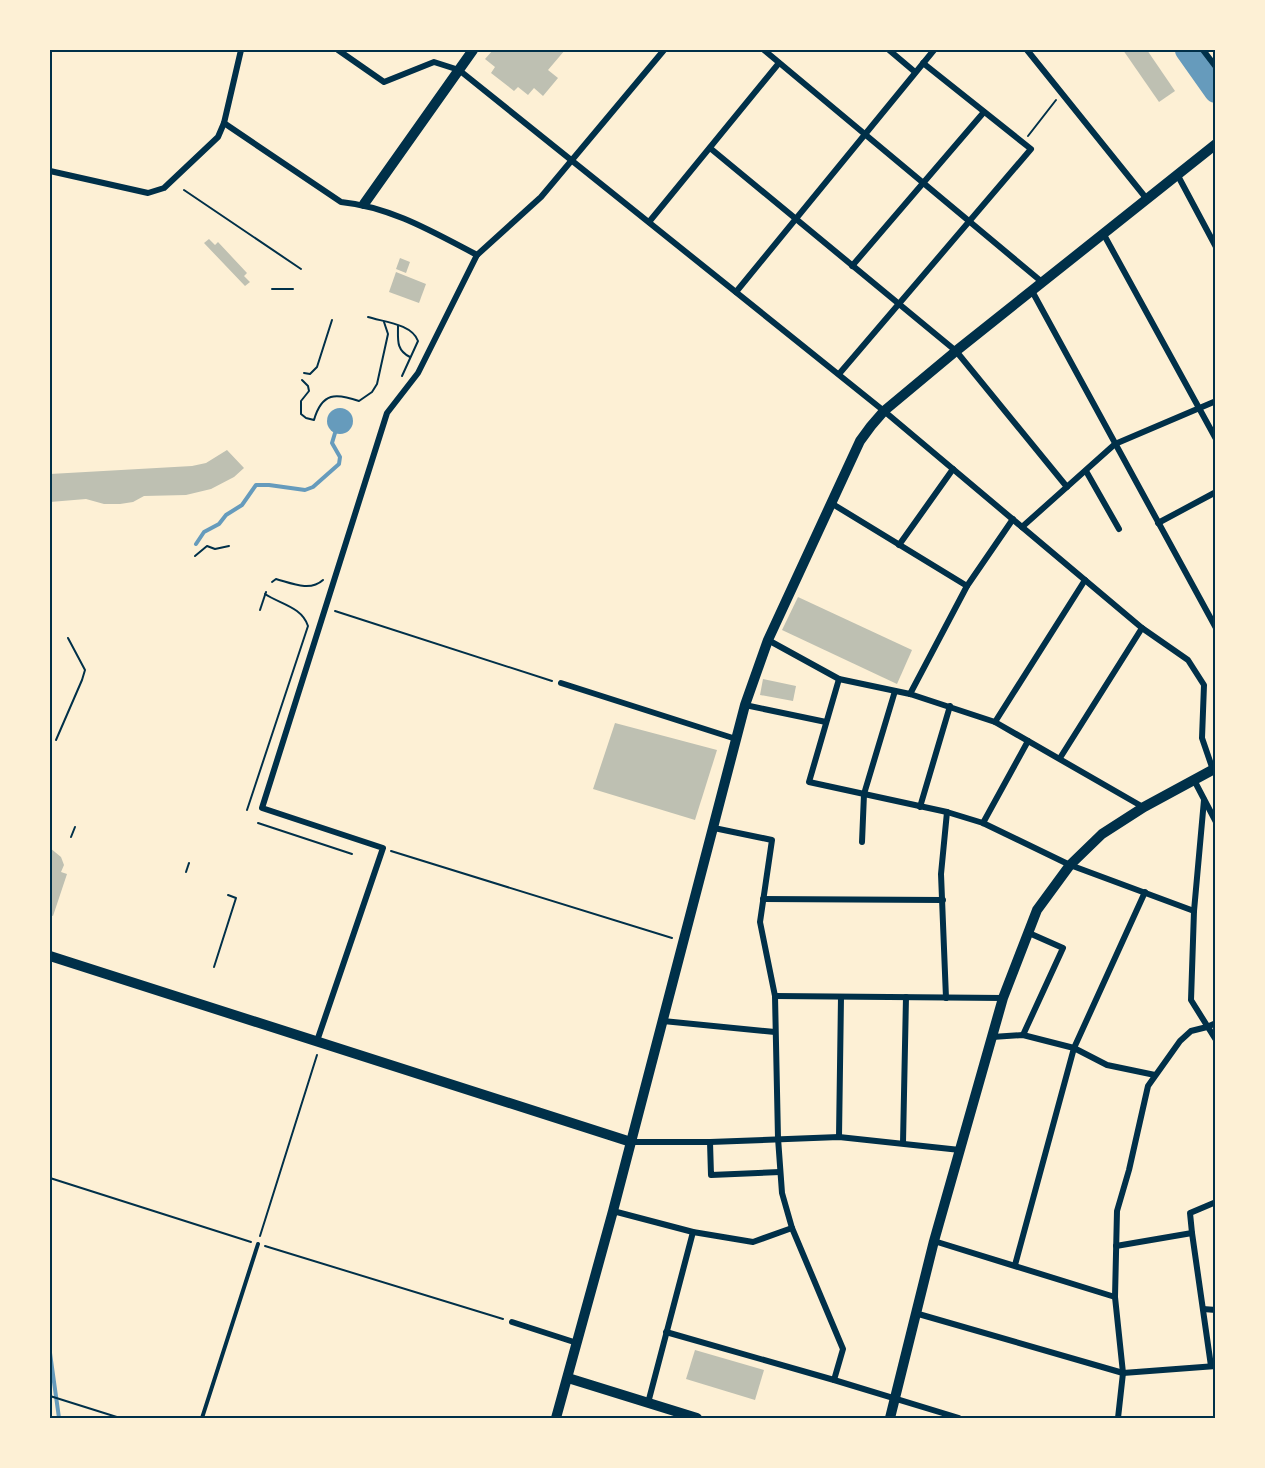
<svg xmlns="http://www.w3.org/2000/svg" width="1265" height="1468" viewBox="0 0 1265 1468" font-family="Cabin,sans-serif">
<rect width="100%" height="100%" fill="#fdf0d5"/>
<circle fill="#669bbc" cx="340" cy="421" r="13"/>
<g fill="none" stroke-linecap="round" stroke-linejoin="round">
<g stroke="#669bbc" stroke-width="4">
<polyline points="196,544 204,532 219,524 226,515 242,505 256,485 269,485 305,490 313,487 339,464 340,457 332,443 335,433"/>
<polyline points="50,1353 59,1418"/>
</g>
<polyline stroke="#669bbc" stroke-width="24" points="1187,50 1216,91"/>
</g>
<g fill="#bec0b2">
<polygon points="493,50 565,50 548,70 558,78 543,96 534,88 528,95 518,87 514,91 491,73 495,67 485,59"/>
<polygon points="1123,50 1147,50 1175,91 1159,102"/>
<polygon points="209,239 215,245 218,242 247,273 244,276 250,282 245,286 204,243"/>
<polygon points="400,258 410,262 406,273 396,269"/>
<polygon points="396,272 426,284 419,303 389,292"/>
<polygon points="227,450 244,468 234,477 211,489 186,495 144,496 133,502 120,504 104,504 86,499 50,502 50,474 192,466 206,463"/>
<polygon points="798,597 912,650 897,684 782,630"/>
<polygon points="763,679 796,686 793,701 760,695"/>
<polygon points="615,723 717,750 695,820 593,789"/>
<polygon points="50,848 61,857 64,865 61,872 67,874 53,916 50,915"/>
<polygon points="695,1350 764,1370 755,1400 686,1379"/>
</g>
<g fill="none" stroke-linecap="round" stroke-linejoin="round">
<g stroke="#003049" stroke-width="2">
<polyline points="1028,136 1056,100"/>
<polyline points="184,190 301,269"/>
<polyline points="272,289 293,289"/>
<path d="M368,317C384,322 412,324 418,341L402,376"/>
<path d="M398,326C398,340 396,350 410,357"/>
<polyline points="304,373 310,374 317,367 332,320"/>
<path d="M302,380L308,386L309,391L301,401V414L306,418L314,420C322,392 336,393 359,401L372,392L377,384L388,334L384,322"/>
<polyline points="195,556 207,546 215,549 229,546"/>
<path d="M272,582L276,579C291,583 310,592 323,580"/>
<polyline points="260,610 266,592"/>
<polyline points="335,611 552,681"/>
<polyline points="56,740 82,680 85,670 68,638"/>
<path d="M247,810L308,626C302,607 280,604 265,594"/>
<polyline points="258,823 352,854"/>
<polyline points="71,837 75,827"/>
<polyline points="391,851 672,938"/>
<polyline points="186,872 189,863"/>
<polyline points="214,967 236,898 228,895"/>
<polyline points="50,1178 251,1242"/>
<polyline points="260,1236 317,1055"/>
<polyline points="265,1246 503,1319"/>
<polyline points="50,1396 120,1418"/>
</g>
<polyline stroke="#003049" stroke-width="4" points="202,1418 258,1244"/>
<g stroke="#003049" stroke-width="6">
<polyline points="338,50 384,82 434,62 459,70 884,411 1142,628 1188,660 1204,685 1202,738 1213,770"/>
<polyline points="764,50 1042,282"/>
<polyline points="889,50 915,72"/>
<polyline points="1027,50 1146,198"/>
<polyline points="1203,50 1216,67"/>
<path d="M224,123L341,202C391,207 433,232 477,255"/>
<polyline points="710,148 956,351 1067,487"/>
<polyline points="50,171 148,193 164,188 218,137 224,123 241,50"/>
<polyline points="1177,174 1216,247"/>
<polyline points="649,222 779,63"/>
<polyline points="1103,233 1216,439"/>
<polyline points="852,266 984,112"/>
<polyline points="1032,291 1216,628"/>
<polyline points="736,292 934,50"/>
<polyline points="839,374 1031,149 923,63"/>
<polyline points="1086,471 1119,529"/>
<polyline points="831,503 967,586"/>
<polyline points="1158,523 1216,492"/>
<polyline points="1022,527 1115,444 1216,401"/>
<polyline points="899,545 953,469"/>
<polyline points="768,640 839,679 910,694 995,722 1143,807"/>
<polyline points="839,679 809,782 947,812 983,823 1070,865 1194,911"/>
<polyline points="561,683 736,739"/>
<polyline points="910,694 967,586 1013,519"/>
<polyline points="745,705 826,722"/>
<polyline points="995,722 1085,580"/>
<polyline points="1060,758 1142,628"/>
<polyline points="1194,780 1216,822"/>
<polyline points="1204,800 1194,911 1191,1000 1216,1040"/>
<polyline points="920,807 950,706"/>
<polyline points="983,823 1028,741"/>
<polyline points="714,828 772,840 760,922 775,996 778,1138 782,1193 792,1228 843,1349 834,1380"/>
<polyline points="862,842 864,794 895,691"/>
<polyline points="763,899 943,900"/>
<polyline points="775,996 1003,998"/>
<polyline points="946,998 941,874 947,812"/>
<polyline points="663,1021 775,1032"/>
<polyline points="1023,1035 1063,948 1029,933"/>
<polyline points="992,1037 1023,1035 1074,1048 1107,1065 1155,1075"/>
<polyline points="317,1041 383,848 262,808 387,413 418,373 477,255 541,197 664,50"/>
<polyline points="839,1137 841,997"/>
<polyline points="631,1142 710,1142 839,1137 960,1150"/>
<polyline points="710,1142 711,1175 780,1172"/>
<polyline points="903,1143 906,997"/>
<polyline points="613,1211 693,1232 753,1242 792,1228"/>
<polyline points="934,1241 1115,1297"/>
<polyline points="1116,1246 1192,1233"/>
<polyline points="1015,1265 1074,1048 1145,892"/>
<polyline points="1203,1309 1216,1310"/>
<polyline points="915,1313 1123,1373 1216,1366"/>
<polyline points="512,1322 577,1343"/>
<polyline points="666,1332 834,1380 959,1418"/>
<polyline points="1211,1366 1192,1233 1190,1213 1216,1202"/>
<polyline points="648,1403 693,1232"/>
<polyline points="1118,1418 1123,1373 1115,1297 1117,1211 1129,1170 1148,1086 1180,1041 1191,1031 1207,1027 1216,1023"/>
</g>
<g stroke="#003049" stroke-width="10">
<polyline points="364,204 473,50"/>
<polyline points="50,956 631,1142"/>
<polyline points="568,1378 697,1418"/>
<polyline points="556,1418 613,1211 745,705 768,640 860,441 871,426 884,411 956,351 1216,144"/>
<polyline points="890,1418 934,1241 1003,998 1037,910 1070,865 1102,834 1144,807 1216,768"/>
</g>
</g>
<rect width="1265" height="1468" fill="none" stroke="#fdf0d5" stroke-width="102"/>
<rect x="51" y="51" width="1163" height="1366" fill="none" stroke="#003049" stroke-width="2"/>
</svg>
